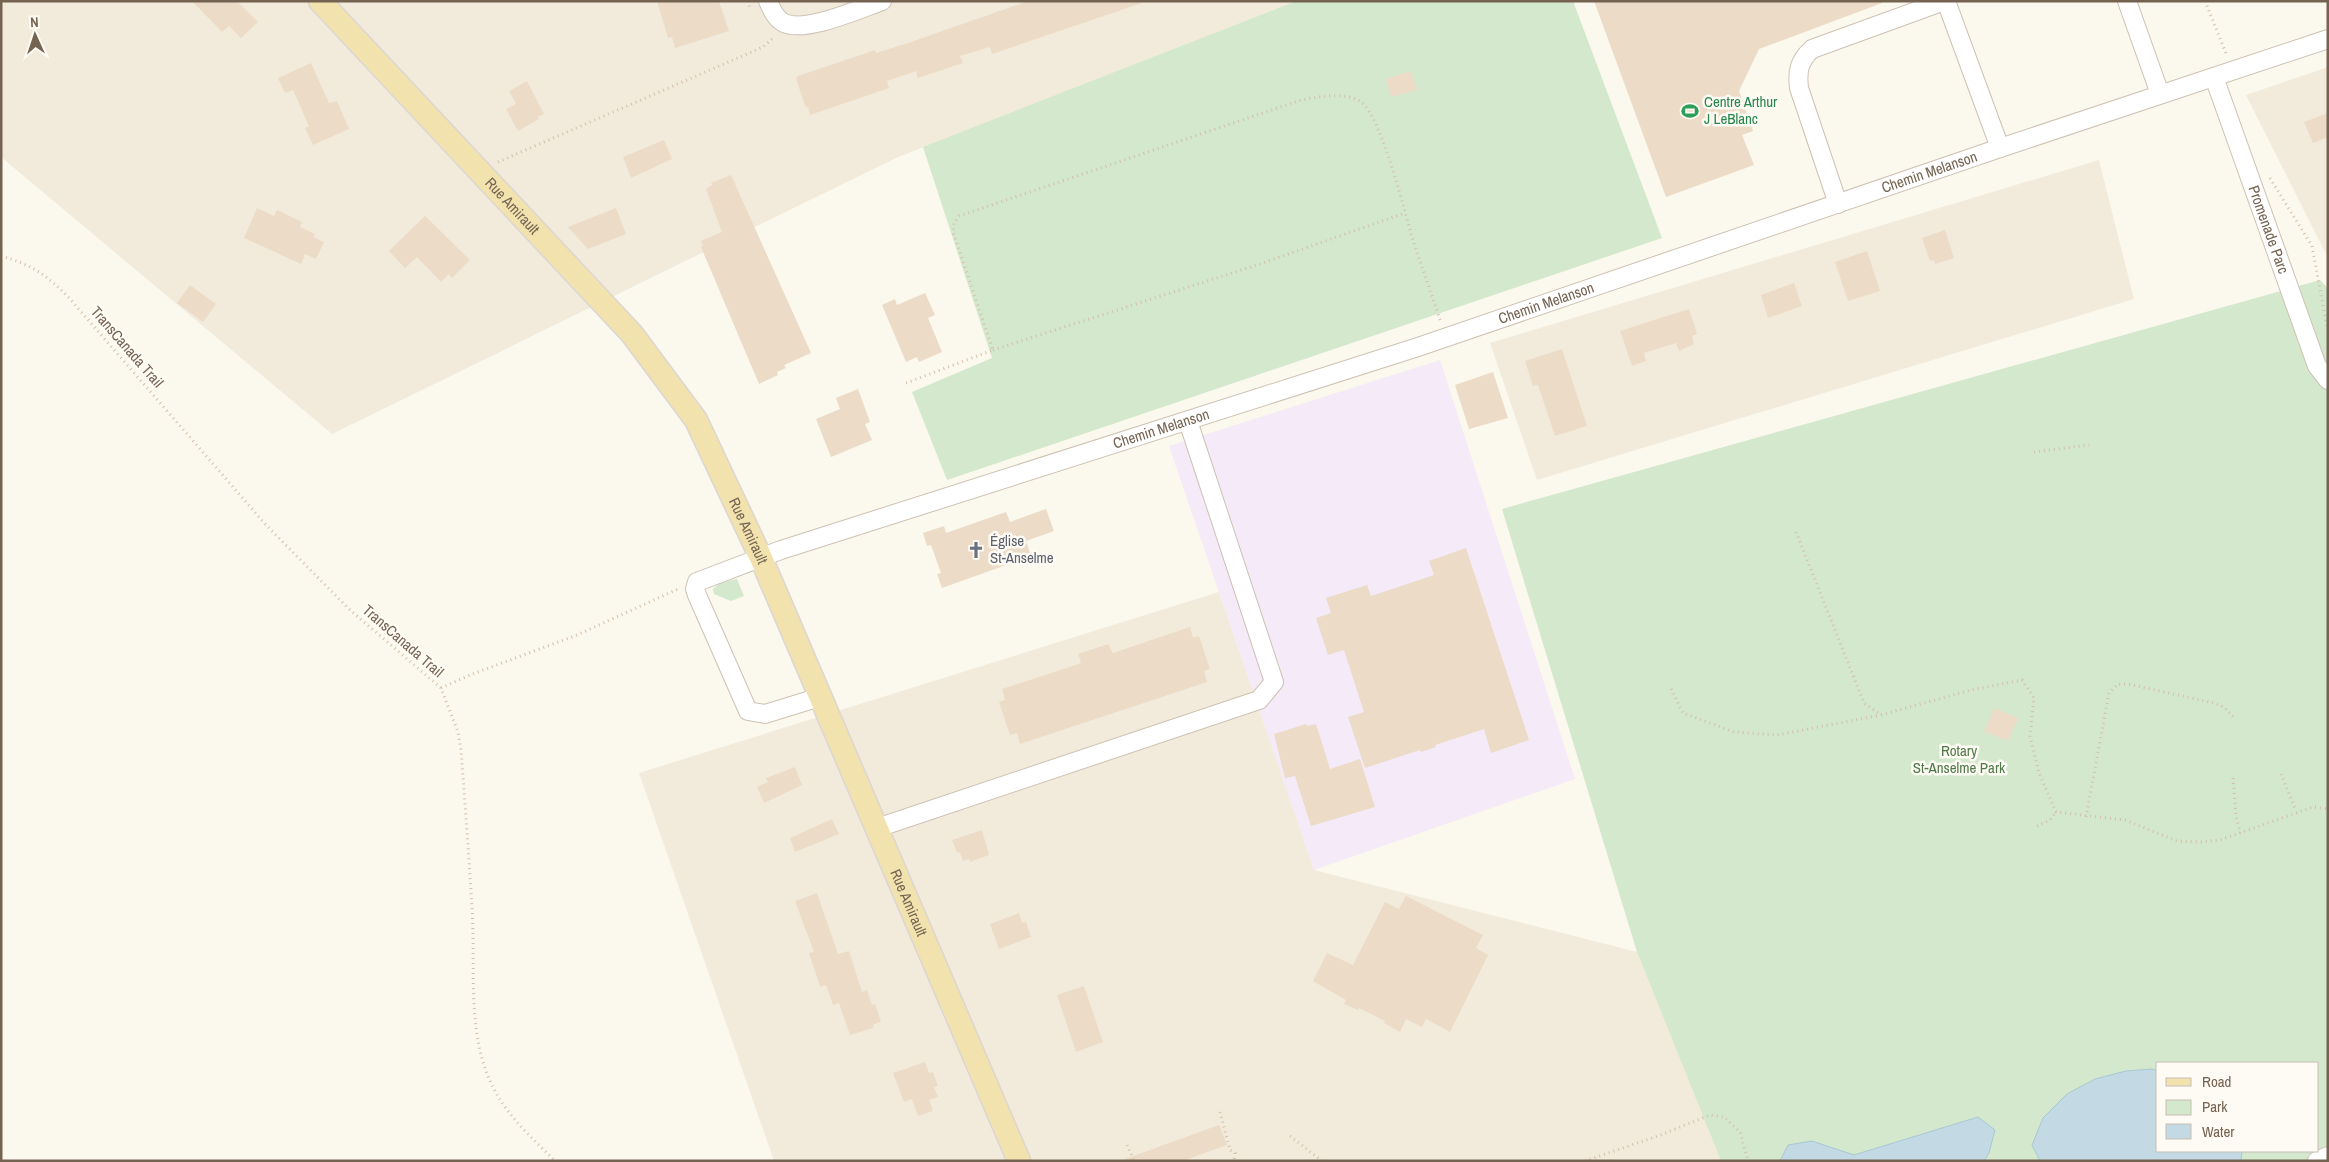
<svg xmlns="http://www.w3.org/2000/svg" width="2329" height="1162" viewBox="0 0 2329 1162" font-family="'Archivo Narrow',sans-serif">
<rect width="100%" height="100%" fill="#fbf8ed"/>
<g fill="#f2ebdc">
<polygon points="1,1 1296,1 896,158 332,434 1,157"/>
<polygon points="2328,67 2328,258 2246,95"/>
<polygon points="2099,160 2134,299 1537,480 1490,343"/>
<polygon points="1219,592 1314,870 1637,952 1721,1161 774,1161 639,773"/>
</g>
<polygon fill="#f5eaf8" points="1440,360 1575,779 1314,870 1169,446"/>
<g fill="#d3e8cc" fill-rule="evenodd">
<polygon points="1296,1 1573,1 1662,238 947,480 912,392 992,358 923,147"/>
<path d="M2320,280L2328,288V1161H1721L1637,952L1502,509ZM2158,1063H2318V1151H2158Z"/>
<polygon points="737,579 744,596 731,601 714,594 713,589 720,583"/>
</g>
<g fill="#c3dae4" stroke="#aac7d4">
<polygon points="2152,1069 2158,1071 2158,1151 2242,1151 2241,1161 2040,1161 2032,1145 2043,1118 2067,1094 2095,1079 2126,1071"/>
<polygon points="1978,1117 1995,1130 1989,1153 1984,1161 1780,1161 1788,1145 1812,1141 1854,1155"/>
</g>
<g fill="#ecdbc6">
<polygon points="192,1 237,1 258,22 241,38 229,26 222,32"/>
<polygon points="657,1 719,1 729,31 675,48 672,37 668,38"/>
<polygon points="1028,1 1141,1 1142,3 992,54 990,47 960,56 963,63 918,78 916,71 887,81 889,88 810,115 808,107 806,108 796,79 798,76 875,50 876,53 908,43"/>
<polygon points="1594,1 1882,1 1882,3 1759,49 1739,91 1753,131 1742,135 1754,165 1666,197"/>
<polygon points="311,63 329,103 337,101 349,129 313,145 305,128 309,126 293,90 285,93 278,78"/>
<polygon points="1411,71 1417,90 1391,97 1386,79"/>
<polygon points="527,81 544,114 538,117 539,119 518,131 506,109 516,104 509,91"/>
<polygon points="2328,113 2328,137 2313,143 2304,122"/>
<polygon points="664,140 672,159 631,178 623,157"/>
<polygon points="731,175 811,353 784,365 786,368 777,372 778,375 759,384 701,247 703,246 701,241 722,232 706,189 712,185 711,183"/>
<polygon points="257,208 274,216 277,210 302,222 300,227 315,234 313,237 324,242 316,259 305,254 301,264 244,238"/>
<polygon points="616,208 626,234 588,249 568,227"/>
<polygon points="425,216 470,260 452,278 449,274 441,282 417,257 405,268 389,251"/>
<polygon points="1945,230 1954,258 1935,264 1934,260 1930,261 1922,238"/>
<polygon points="1867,251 1880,291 1848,301 1835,262"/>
<polygon points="1794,283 1802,306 1768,318 1761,295"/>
<polygon points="190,285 216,304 203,322 177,303"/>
<polygon points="925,293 935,315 928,318 942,352 919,362 917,357 906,362 882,305 895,299 897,305"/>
<polygon points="1689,309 1697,334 1692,336 1694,344 1679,351 1676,343 1644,353 1646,361 1632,366 1620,331"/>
<polygon points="1562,349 1587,426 1555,436 1538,385 1533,386 1525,361"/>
<polygon points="1493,372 1508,418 1469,429 1455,385"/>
<polygon points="858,389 870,422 865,424 872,440 831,457 816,419 840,409 836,398"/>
<polygon points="1046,509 1054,531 1026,541 1031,556 942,588 937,574 941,573 931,545 927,546 923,533 944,526 946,533 1006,512 1010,522"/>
<polygon points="1466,548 1529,740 1491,753 1484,729 1435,745 1436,747 1421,752 1420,750 1365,768 1348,717 1364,712 1344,650 1328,655 1316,618 1331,613 1326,598 1367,585 1371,596 1434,575 1429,561"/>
<polygon points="1190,627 1193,638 1199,636 1210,669 1204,671 1207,682 1020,744 1017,733 1010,735 999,702 1005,700 1002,689 1079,664 1081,662 1078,654 1108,644 1113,653"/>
<polygon points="1994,708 2018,718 2008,741 1984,731"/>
<polygon points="1306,724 1307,726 1316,724 1330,769 1360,759 1375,807 1311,826 1295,776 1285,778 1274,734"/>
<polygon points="795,767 802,785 764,803 757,787 768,782 766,778"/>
<polygon points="832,819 839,834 795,852 790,838"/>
<polygon points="982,830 989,855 970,862 969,859 963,861 960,852 957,853 952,840"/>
<polygon points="817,893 838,954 849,951 862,992 867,990 872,1005 875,1004 881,1022 874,1024 873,1028 850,1035 839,1003 833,1005 826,985 820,987 809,953 814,952 795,901"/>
<polygon points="1406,896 1483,935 1476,948 1488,955 1450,1032 1426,1019 1422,1027 1406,1019 1400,1032 1384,1023 1385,1021 1359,1008 1358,1010 1344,1004 1346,1000 1313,981 1327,953 1353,965 1385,902 1399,909"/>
<polygon points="1019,913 1022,923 1026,922 1031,937 999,949 990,924"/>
<polygon points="1084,986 1103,1042 1076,1052 1057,995"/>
<polygon points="925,1062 929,1073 933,1072 938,1086 934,1087 938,1097 929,1100 933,1111 918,1116 912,1099 904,1102 893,1073"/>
<polygon points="1219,1125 1227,1145 1183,1161 1126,1161 1125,1159"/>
</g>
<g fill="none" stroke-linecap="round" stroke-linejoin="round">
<g stroke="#cdc2b4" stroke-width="20">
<g id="minor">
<path d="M768,1C772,10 775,18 784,23C806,33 859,9 882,1"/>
<polyline points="1946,1 2000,148"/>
<polyline points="2127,1 2160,94"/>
<path id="s1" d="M2214,77L2317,366L2328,380"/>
<path d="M1838,204L1799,88C1797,71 1799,61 1812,49L1944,1"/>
<path id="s2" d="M820,697L765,714L748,711L697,595L695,589L697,582L781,550L1418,347L2000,148L2328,39"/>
<polyline points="877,828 1259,700 1274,682 1188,421"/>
<polyline points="2317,1161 2328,1156"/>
</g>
</g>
<g stroke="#dbd6d2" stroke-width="25">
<g id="major">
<path id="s3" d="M320,1L632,334L696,420L761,558L1019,1161"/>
</g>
</g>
<g stroke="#d3c0aa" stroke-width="3" stroke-dasharray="1 4" stroke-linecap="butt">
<polyline points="747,1 751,10"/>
<polyline points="2205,1 2227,56"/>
<polyline points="498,162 763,47 774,37"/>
<polyline points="2270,178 2312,246 2328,332"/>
<path d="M1,256C33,265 48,276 70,299L266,525L350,610L441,688L458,732L461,750C465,803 469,856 472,909C476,966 466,1032 492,1085C506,1115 532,1138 555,1161"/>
<polyline points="993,350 1260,264 1405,213"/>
<path d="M906,383L993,350L953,232L954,223L959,216L1301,100C1318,97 1345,91 1361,102C1381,116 1405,213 1413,240C1422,268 1432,295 1441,323"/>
<polyline points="2034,452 2089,445"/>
<polyline points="1796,532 1864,703 1881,715 1971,690 2022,680 2034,698 2030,736 2039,773 2056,812 2125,820 2177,841 2200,842 2220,840 2313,807 2328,809"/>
<polyline points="441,688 470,675 577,635 678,589"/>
<polyline points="1671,689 1683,713 1734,732 1777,735 1881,715"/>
<polyline points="2281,774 2296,811"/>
<polyline points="2233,778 2236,815 2240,833"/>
<polyline points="2086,817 2109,693 2118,684 2128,684 2214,703 2224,707 2234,718"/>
<polyline points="2037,826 2050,820 2056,812"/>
<polyline points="1220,1112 1230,1150 1235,1153 1234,1161"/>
<polyline points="1290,1136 1322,1161"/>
<polyline points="1127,1145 1134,1161"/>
<polyline points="1585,1161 1658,1136 1710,1115 1724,1117 1740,1132 1748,1161"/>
</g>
<use href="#minor" stroke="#fff" stroke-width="18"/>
<use href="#major" stroke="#f2e3ae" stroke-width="22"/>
</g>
<defs>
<g id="stadium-bare" transform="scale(1.35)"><path d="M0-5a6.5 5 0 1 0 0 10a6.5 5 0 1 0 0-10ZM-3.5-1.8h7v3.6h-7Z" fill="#2e9e5b" stroke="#fefbf4" stroke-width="2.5" paint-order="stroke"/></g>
<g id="church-bare" transform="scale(1.35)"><path d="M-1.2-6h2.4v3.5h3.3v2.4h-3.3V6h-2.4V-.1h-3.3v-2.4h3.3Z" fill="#6b7280" stroke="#fefbf4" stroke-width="2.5" paint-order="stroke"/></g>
</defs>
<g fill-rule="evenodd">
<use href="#stadium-bare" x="1690" y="111"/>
<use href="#church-bare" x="976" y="550"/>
</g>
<g text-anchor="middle" stroke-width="5" stroke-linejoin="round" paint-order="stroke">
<g font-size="15" fill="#27864d" stroke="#fefbf4" text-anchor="start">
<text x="1704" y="107">Centre Arthur<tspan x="1704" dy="17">J LeBlanc</tspan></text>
</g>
<g font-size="15" fill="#756352" stroke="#fefbf4">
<text dy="5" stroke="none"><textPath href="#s2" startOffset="1514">Chemin Melanson</textPath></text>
<text dy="5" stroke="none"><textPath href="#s3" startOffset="281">Rue Amirault</textPath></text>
<text dy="5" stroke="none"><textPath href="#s1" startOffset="162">Promenade Parc</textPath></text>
<text dy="5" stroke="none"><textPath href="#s2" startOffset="1109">Chemin Melanson</textPath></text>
<text transform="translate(127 347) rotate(49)" y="5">TransCanada Trail</text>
<text dy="5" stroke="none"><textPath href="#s2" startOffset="704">Chemin Melanson</textPath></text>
<text dy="5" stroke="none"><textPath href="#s3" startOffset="686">Rue Amirault</textPath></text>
<text transform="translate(403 641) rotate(41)" y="5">TransCanada Trail</text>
<text dy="5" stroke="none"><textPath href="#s3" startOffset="1091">Rue Amirault</textPath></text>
</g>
<g font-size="15" fill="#5b616d" stroke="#fefbf4" text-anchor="start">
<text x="990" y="546">Église<tspan x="990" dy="17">St-Anselme</tspan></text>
</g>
<g font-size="15" fill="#51794b" stroke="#fefbf4">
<text x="1959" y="756">Rotary<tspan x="1959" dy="17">St-Anselme Park</tspan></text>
</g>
</g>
<rect width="2329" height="1162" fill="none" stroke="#756352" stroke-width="5"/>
<rect x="2156" y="1062" width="162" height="90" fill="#fefbf4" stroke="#c7beb3"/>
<rect x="2166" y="1078" width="25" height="8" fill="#f2e3ae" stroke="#c7beb3"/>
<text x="2202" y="1087" font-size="15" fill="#756352">Road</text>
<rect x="2166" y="1100" width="25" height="15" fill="#d3e8cc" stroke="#c7beb3"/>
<text x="2202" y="1112" font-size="15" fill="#756352">Park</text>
<rect x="2166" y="1124" width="25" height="15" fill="#c3dae4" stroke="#c7beb3"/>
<text x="2202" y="1137" font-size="15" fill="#756352">Water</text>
<g transform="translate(35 35) rotate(357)" stroke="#fefbf4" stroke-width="4" paint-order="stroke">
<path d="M0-4L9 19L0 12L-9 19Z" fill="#756352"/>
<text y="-8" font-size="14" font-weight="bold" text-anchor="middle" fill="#756352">N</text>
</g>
</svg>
